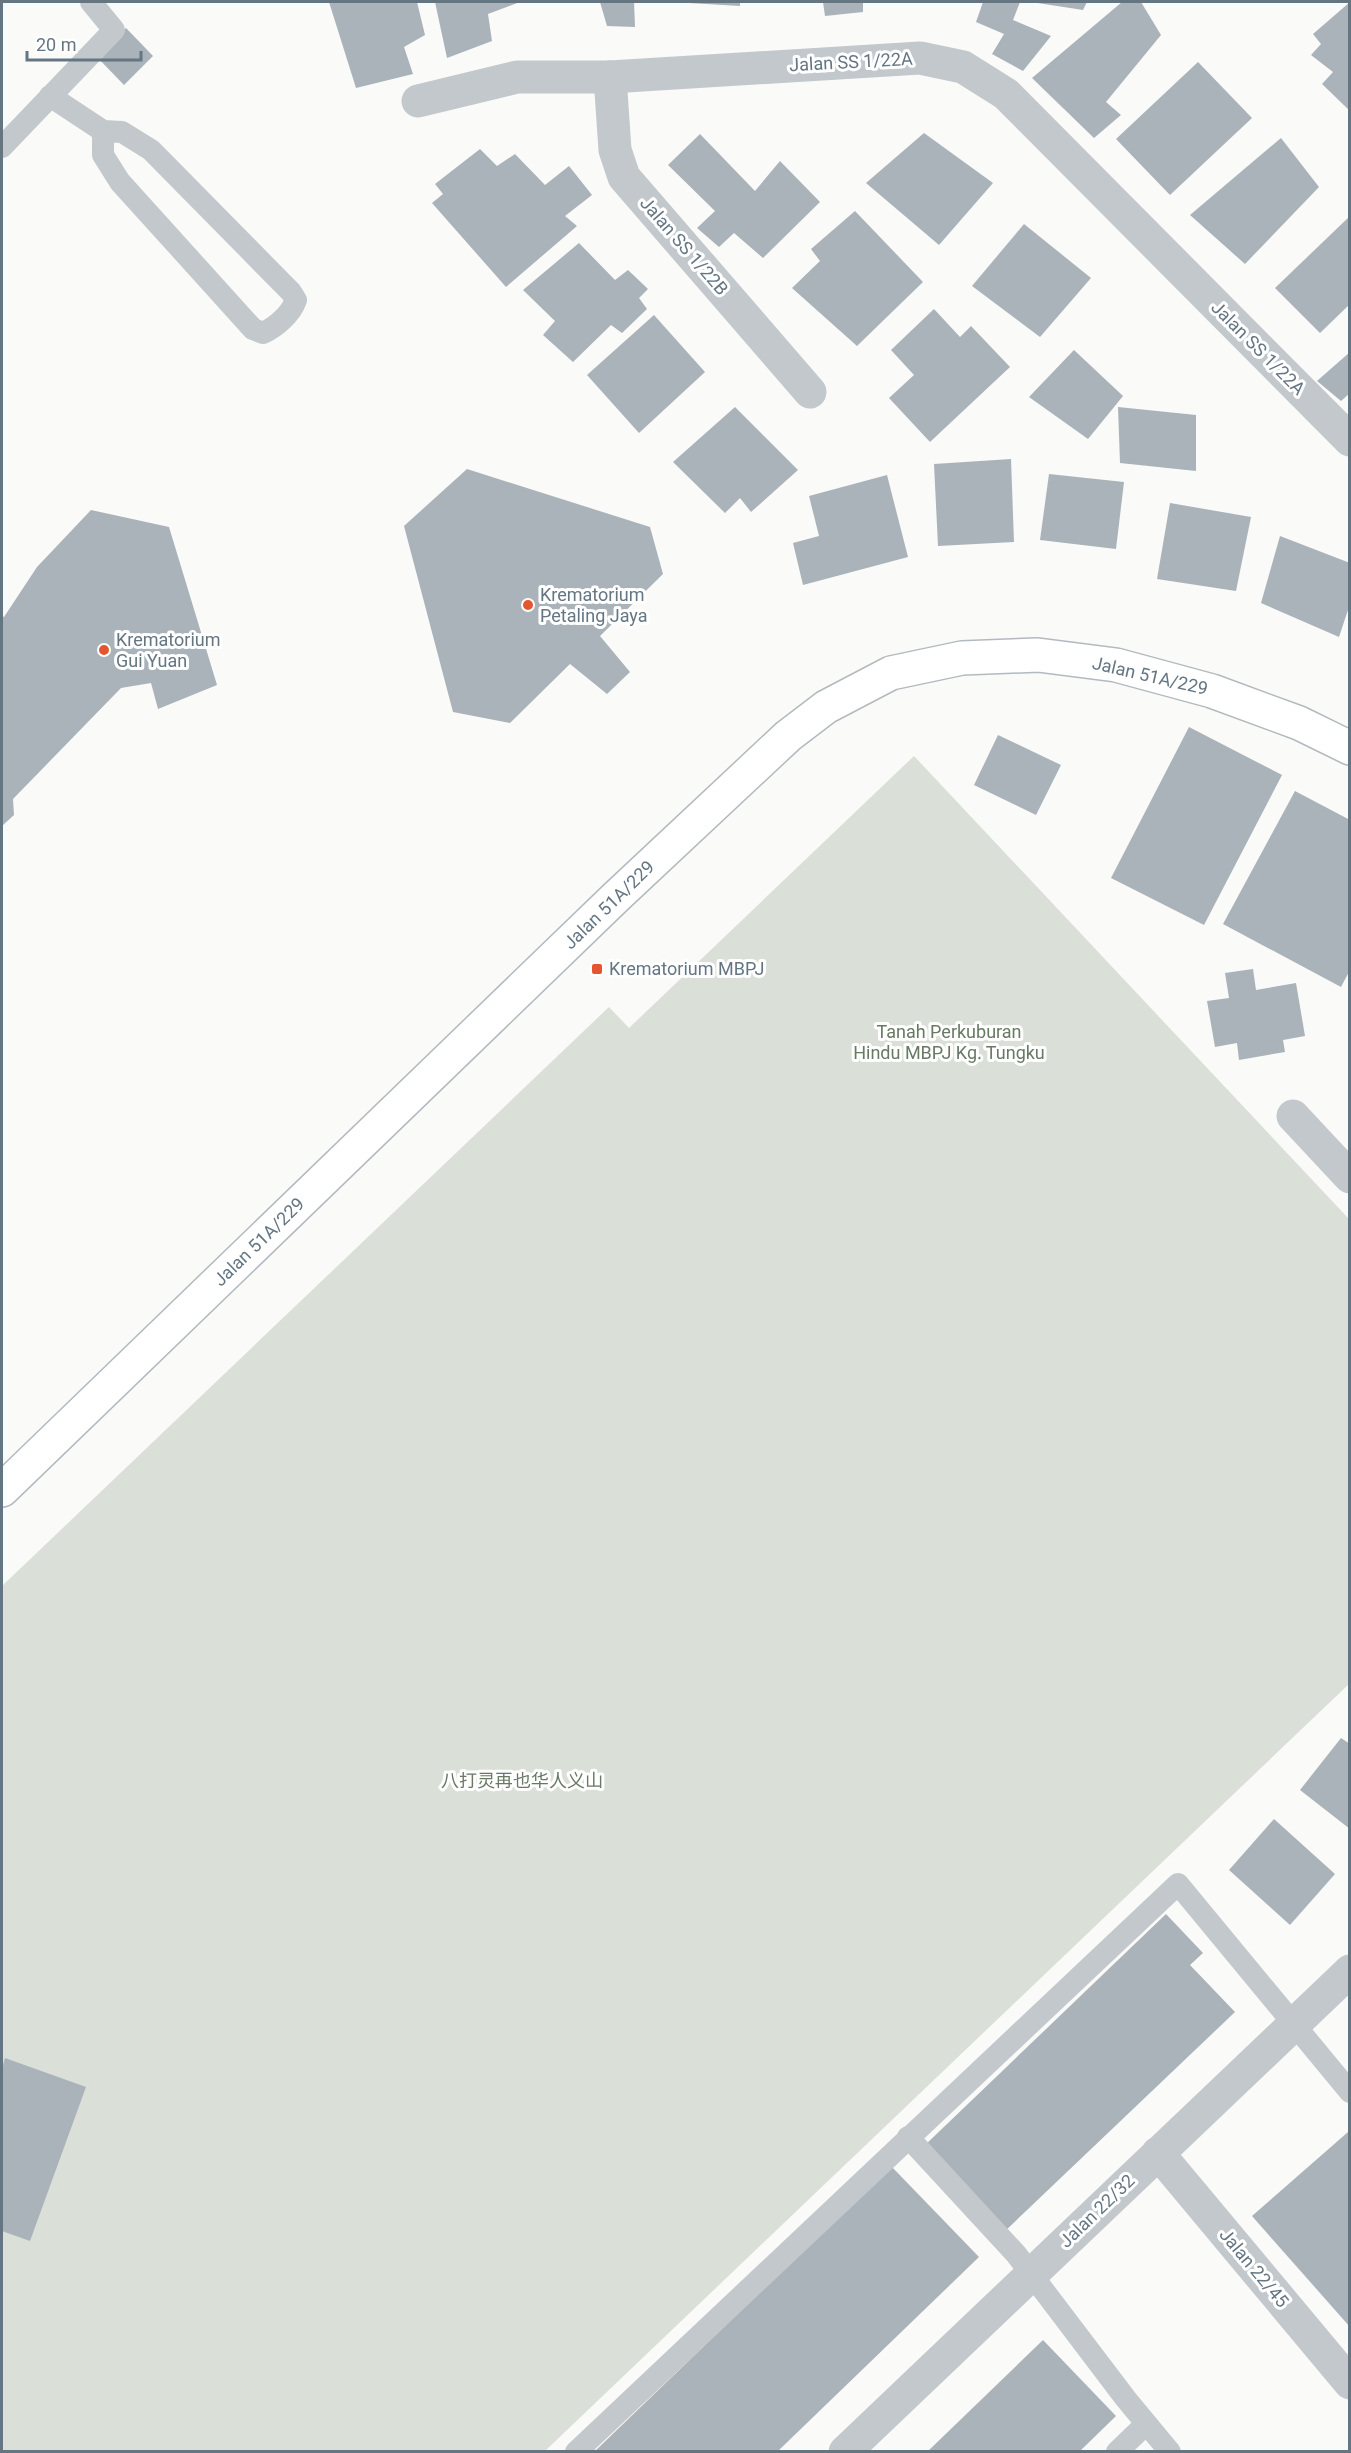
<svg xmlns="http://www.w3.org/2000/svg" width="1351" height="2453" viewBox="0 0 1351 2453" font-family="Roboto,'Noto Sans SC',sans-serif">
<rect width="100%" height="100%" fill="#fafaf8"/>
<polygon fill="#dadfd7" points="914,756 1349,1219 1349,1684 545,2451 2,2452 2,1586 609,1007 629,1028"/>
<g fill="#aab3b9">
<polygon points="329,2 417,2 425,35 404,47 413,74 356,88"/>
<polygon points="435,2 520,2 488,14 492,41 447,58"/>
<polygon points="600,2 634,2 635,27 607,26"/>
<polygon points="689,2 740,2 740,6 689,3"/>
<polygon points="823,2 863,2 863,12 825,16"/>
<polygon points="983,2 1020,2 1013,20 1051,36 1023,71 992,54 1004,34 976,22"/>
<polygon points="1031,2 1087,2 1083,10"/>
<polygon points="1122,2 1141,2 1161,35 1106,102 1121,115 1094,138 1032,78"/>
<polygon points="1350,2 1350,111 1322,84 1333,72 1311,55 1321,44 1313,34"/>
<polygon points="126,28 153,56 124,85 96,56"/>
<polygon points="1198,62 1252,118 1170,195 1116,139"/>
<polygon points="924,133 993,183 939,245 866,183"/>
<polygon points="700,134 755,191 780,161 820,202 763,258 734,233 719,247 697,228 715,211 668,165"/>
<polygon points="1281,138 1319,187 1245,264 1190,215"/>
<polygon points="480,149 497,166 515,154 545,185 569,166 592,195 565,216 577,226 506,287 432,203 443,194 435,184"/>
<polygon points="855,211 923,282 857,346 792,288 820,261 811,249"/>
<polygon points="1350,216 1350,304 1320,333 1275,288"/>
<polygon points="1024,224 1091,278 1040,337 972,286"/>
<polygon points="579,243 615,280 628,270 648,289 639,298 647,309 622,333 611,325 573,362 543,335 555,321 523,290"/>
<polygon points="934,309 960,337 971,326 1010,367 930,442 889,398 914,375 891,350"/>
<polygon points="654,315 705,372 639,433 587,375"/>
<polygon points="1074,350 1123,396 1088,439 1029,397"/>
<polygon points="1350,352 1350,393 1341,401 1317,381"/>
<polygon points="735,407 798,470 751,512 740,498 725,513 673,462"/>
<polygon points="1118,407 1196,415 1196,471 1120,463"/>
<polygon points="1011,459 1014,542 938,546 934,464"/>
<polygon points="467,469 650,527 663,574 600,636 630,672 607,694 570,664 510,723 453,712 404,526"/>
<polygon points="1049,474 1124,482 1116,549 1040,540"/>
<polygon points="887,475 908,557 803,585 793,543 819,536 809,496"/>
<polygon points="1170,503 1251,517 1236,591 1157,579"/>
<polygon points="91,510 169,527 217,685 158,709 151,683 121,688 13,799 14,815 2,826 2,616 4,617 37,567"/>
<polygon points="1280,536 1350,563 1350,604 1339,637 1261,603"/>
<polygon points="1189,727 1282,775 1204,925 1111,878"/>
<polygon points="998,735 1061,765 1036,815 974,785"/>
<polygon points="1295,791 1350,820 1350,970 1341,987 1223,924"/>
<polygon points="1253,969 1256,990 1296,983 1305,1036 1283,1040 1285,1052 1239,1060 1237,1043 1215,1047 1207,1001 1229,998 1225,973"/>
<polygon points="1341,1738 1350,1744 1350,1829 1300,1790"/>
<polygon points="1274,1819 1335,1874 1290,1925 1229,1870"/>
<polygon points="1166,1914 1203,1953 1190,1965 1235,2012 1004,2232 923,2147"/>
<polygon points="5,2058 86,2087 30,2241 2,2231 2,2069"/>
<polygon points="1348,2132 1350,2134 1350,2327 1252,2216"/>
<polygon points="891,2166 979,2257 777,2452 594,2452"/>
<polygon points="1043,2340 1116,2416 1079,2452 927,2452"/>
</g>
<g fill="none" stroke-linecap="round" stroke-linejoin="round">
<g stroke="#b3babf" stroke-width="36">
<polyline id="secondary" points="2,1490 616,897 788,736 826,707 891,673 962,658 1038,655 1116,665 1212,691 1299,723 1350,748"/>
</g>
<g stroke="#c3c8cc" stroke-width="22">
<path d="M50,96L103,131L122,132L151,150L291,292L296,300C291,314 276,327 263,333L253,329L120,182L103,155V131"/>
<polyline points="2,147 114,30 91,2"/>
<polyline points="908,2137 1016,2254 1126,2399 1170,2452"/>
<polyline points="576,2452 1178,1884 1350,2092"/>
<polyline points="1117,2452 1146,2424"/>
</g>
<g stroke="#c3c8cc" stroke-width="33">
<polyline points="610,77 615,150 624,177 810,392"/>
<polyline points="418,101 517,77 610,77 920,58 963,67 1006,94 1350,440"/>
<polyline points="1293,1116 1350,1177"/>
<polyline points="1158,2153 1350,2383"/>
<polyline points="845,2452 1350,1971"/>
</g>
<use href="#secondary" stroke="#fff" stroke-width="33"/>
</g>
<g fill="#e4572e" stroke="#fff" stroke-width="2">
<circle cx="528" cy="605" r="6"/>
<circle cx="104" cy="650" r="6"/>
<rect x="591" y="963" width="12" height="12" rx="3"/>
</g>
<g text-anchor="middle" stroke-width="6" stroke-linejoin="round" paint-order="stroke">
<g font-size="18" fill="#657683" stroke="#fff">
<text transform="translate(851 62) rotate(-3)" y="6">Jalan SS 1/22A</text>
<text transform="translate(684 246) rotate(49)" y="6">Jalan SS 1/22B</text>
<text transform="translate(1258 348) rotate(45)" y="6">Jalan SS 1/22A</text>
<text transform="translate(1150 676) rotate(13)" y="6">Jalan 51A/229</text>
<text transform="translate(609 905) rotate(-44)" y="6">Jalan 51A/229</text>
<text transform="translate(259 1242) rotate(-44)" y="6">Jalan 51A/229</text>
<text transform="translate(1097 2211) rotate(-44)" y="6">Jalan 22/32</text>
<text transform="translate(1254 2268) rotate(50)" y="6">Jalan 22/45</text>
</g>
<g font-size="18" fill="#657683" stroke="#fff" text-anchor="start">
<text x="540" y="601">Krematorium<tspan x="540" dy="21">Petaling Jaya</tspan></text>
<text x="116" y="646">Krematorium<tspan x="116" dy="21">Gui Yuan</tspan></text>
<text x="609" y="975">Krematorium MBPJ</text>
</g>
<g font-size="18" fill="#687a64" stroke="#fff">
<text x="949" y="1038">Tanah Perkuburan<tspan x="949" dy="21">Hindu MBPJ Kg. Tungku</tspan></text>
<text x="522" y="1787">八打灵再也华人义山</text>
</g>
</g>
<rect width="1351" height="2453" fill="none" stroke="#657683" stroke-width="6"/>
<path d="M27 51v9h114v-9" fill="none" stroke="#657683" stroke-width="3"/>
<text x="36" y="51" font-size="18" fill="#657683" stroke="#ffffff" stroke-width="4.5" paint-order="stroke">20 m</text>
</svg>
